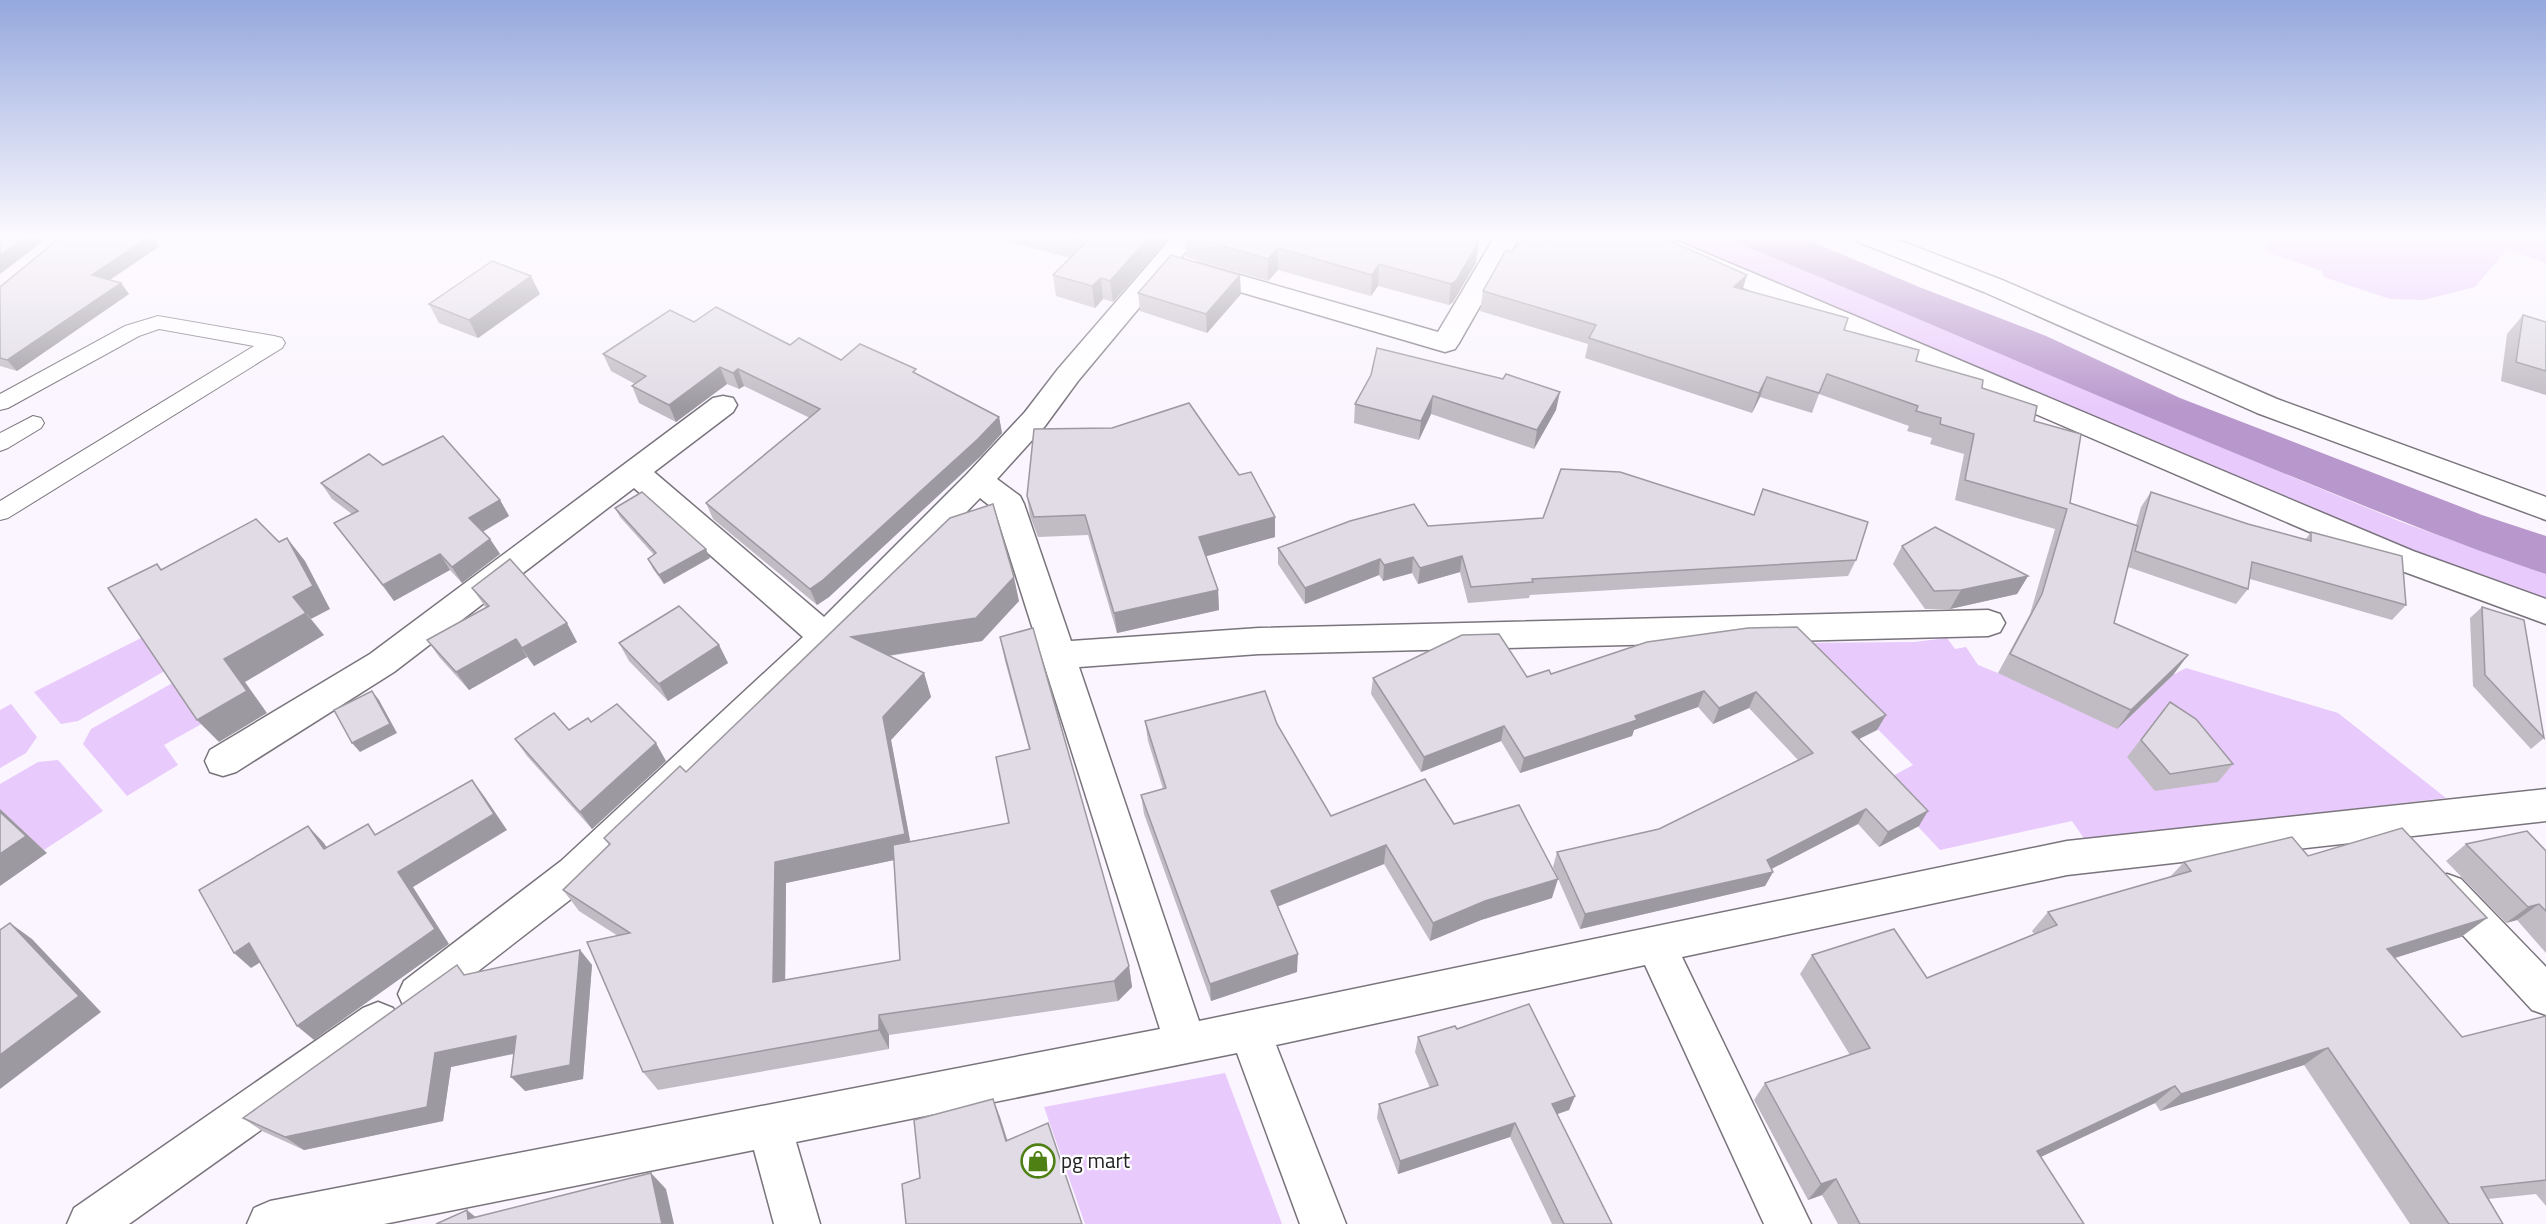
<svg xmlns="http://www.w3.org/2000/svg" width="2546" height="1224" viewBox="0 0 2546 1224" font-family="'Titillium Web',sans-serif">
<rect width="100%" height="100%" fill="#faf5fe"/>
<g fill="#e9cafc">
<polygon points="1660,236 1720,236 1855,291 2302,481 2404,523 2546,574 2546,600 2399,546"/>
<polygon points="2269,236 2546,236 2546,263 2507,249 2475,287 2423,300 2390,299 2324,277 2322,271 2266,252"/>
<polygon points="145,636 168,669 78,721 61,724 34,692"/>
<polygon points="1947,638 1955,649 1966,647 1978,665 1998,673 2140,707 2173,675 2186,668 2338,713 2446,798 2085,840 2072,821 1940,850 1878,784 1913,765 1793,643 1914,642"/>
<polygon points="176,681 205,722 164,745 178,765 127,796 83,744 91,729"/>
<polygon points="11,704 37,737 26,753 0,768 0,710"/>
<polygon points="58,760 103,811 44,850 0,810 0,784 38,762"/>
<polygon points="1225,1073 1282,1224 1085,1224 1044,1107"/>
</g>
<path fill="#b897cc" d="M1720,236H1799L1919,287L2046,336L2180,398L2482,515L2546,536V574C2453,543 2362,505 2271,468C2087,393 1905,311 1720,236Z"/>
<g fill="none" stroke-linecap="round" stroke-linejoin="round">
<g stroke="#79747c" stroke-width="2">
<g id="lane">
<polygon points="158,316 274,336 282,338 285,343 282,348 8,518 0,520 0,501 254,346 159,329 139,336 8,408 0,410 0,394 125,326"/>
<polygon points="33,416 41,418 44,423 41,428 8,448 0,451 0,433"/>
</g>
</g>
<g stroke="#79747c" stroke-width="3">
<g id="street">
<polygon points="1173,236 1199,236 1078,381 1045,426 997,479 1020,496 1024,504 1071,641 1259,628 1988,610 2000,614 2005,623 2000,632 1988,636 1259,654 1079,667 1199,1021 2067,841 2546,789 2546,821 2067,875 1682,957 1811,1224 1764,1224 1645,965 1276,1045 1346,1224 1300,1224 1237,1053 796,1142 820,1224 774,1224 754,1150 384,1224 247,1224 254,1208 270,1201 1160,1029 995,510 980,498 837,646 589,885 432,1007 418,1013 404,1007 398,994 404,981 561,861 803,637 634,488 394,672 236,772 223,776 210,772 205,761 210,750 370,654 713,398 723,396 733,398 737,405 733,412 654,472 824,617 967,474 1025,412 1058,369"/>
<polygon points="1495,236 1520,236 1459,343 1455,349 1445,352 1189,277 1185,271 1189,265 1198,263 1438,332"/>
<polygon points="1631,236 1665,236 2413,551 2546,599 2546,624 2391,567 1634,241"/>
<polygon points="1853,236 1888,236 2002,280 2277,399 2546,497 2546,520 2257,413 1984,292 1856,241"/>
<polygon points="2447,874 2461,879 2546,967 2546,1015 2532,1010 2433,903 2428,891 2433,879"/>
<polygon points="378,1002 393,1008 399,1022 393,1036 129,1224 67,1224 74,1208 363,1008"/>
</g>
</g>
<use href="#lane" fill="#fff" fill-rule="evenodd"/>
<use href="#street" fill="#fff" fill-rule="evenodd"/>
</g>
<g fill="#c1bcc4" fill-rule="evenodd">
<polygon points="696,236 727,236 722,241"/>
<polygon points="963,236 981,236 978,240"/>
<polygon points="987,236 1171,236 1113,302 1103,299 1095,308 1056,296 1053,275 1070,258"/>
<polygon points="1185,236 1459,236 1476,263 1453,302 1449,305 1378,286 1371,296 1278,270 1268,281 1186,257"/>
<polygon points="1548,241 1742,289 1982,388 2034,421 2070,503 2136,525 2141,507 2151,492 2248,524 2305,540 2311,532 2406,605 2392,620 2250,579 2248,589 2236,604 2128,567 2114,623 2188,655 2173,675 2117,729 1998,673 2030,614 2055,529 1955,500 1964,454 1930,444 1932,438 1907,431 1909,426 1819,394 1812,413 1760,397 1752,413 1585,358 1588,344 1480,311 1483,291 1511,252"/>
<polygon points="160,246 110,280 129,294 17,371 0,366 0,287"/>
<polygon points="1138,293 1241,294 1207,333 1140,311"/>
<polygon points="540,294 478,338 439,323 429,304"/>
<polygon points="2523,315 2546,322 2546,395 2501,381 2507,334"/>
<polygon points="694,322 790,345 841,360 918,374 999,417 1002,433 982,455 829,597 817,605 713,519 706,503 810,418 744,386 739,389 727,384 676,422 639,403 632,386 635,384 611,371 603,354"/>
<polygon points="1371,375 1556,410 1534,449 1431,414 1419,440 1354,423 1355,404"/>
<polygon points="383,465 500,500 509,516 483,531 490,539 500,554 462,583 450,570 394,601 334,523 352,514 332,499 321,483"/>
<polygon points="1027,496 1275,537 1206,556 1218,590 1219,610 1117,633 1088,535 1038,537 1030,516"/>
<polygon points="615,508 710,558 664,584 653,569 648,559 654,555 620,517"/>
<path d="M950,518L1019,601L982,641L889,656L924,673L931,697L891,740L910,841L1009,823L1029,749L1005,661L1000,637L1129,966L1132,987L1118,1001L889,1035V1049L658,1090L643,1072L618,936L579,911L563,890L609,845L604,838L686,772ZM894,860L900,960L785,980L786,883Z"/>
<polygon points="1902,546 2028,576 2017,594 1950,609 1925,609 1893,564"/>
<polygon points="1278,548 1856,560 1848,576 1530,595 1529,598 1468,603 1460,572 1418,584 1412,573 1383,581 1379,575 1305,604 1278,564"/>
<polygon points="472,588 577,642 534,666 527,657 469,690 440,658 427,640 486,608"/>
<polygon points="2482,607 2544,738 2531,749 2473,686 2470,618"/>
<polygon points="1647,642 1886,715 1877,730 1859,739 1919,826 1879,847 1858,824 1771,869 1773,872 1765,886 1580,929 1553,867 1557,852 1659,829 1798,760 1749,708 1713,724 1698,707 1634,730 1632,736 1520,773 1501,741 1421,772 1371,694 1373,678 1527,677 1551,674"/>
<polygon points="619,643 719,645 728,663 668,701 629,661"/>
<polygon points="2170,702 2233,764 2218,782 2155,791 2127,757"/>
<polygon points="1145,721 1277,724 1331,816 1454,824 1552,898 1481,920 1430,941 1384,864 1277,907 1297,972 1211,1001 1144,814 1141,795 1163,789 1148,741"/>
<polygon points="591,722 666,761 592,829 527,756 515,739 569,730"/>
<polygon points="2466,844 2546,851 2546,953 2517,920 2506,923 2446,861"/>
<polygon points="2308,856 2487,918 2461,937 2395,958 2462,1037 2546,1016 2546,1206 2536,1194 2488,1199 2503,1224 2410,1224 2304,1065 2160,1111 2155,1103 2041,1157 2084,1224 1838,1224 1822,1195 1808,1200 1754,1100 1765,1083 1850,1055 1800,974 1812,955 1927,978 2034,934 2032,931 2048,912 2170,877 2184,862"/>
<polygon points="580,950 592,965 583,1079 525,1091 514,1054 451,1067 443,1121 304,1150 262,1131 243,1118 466,975"/>
<polygon points="1457,1029 1575,1096 1569,1110 1557,1114 1612,1224 1552,1224 1510,1137 1398,1174 1377,1118 1379,1104 1430,1088 1415,1052 1418,1037"/>
</g>
<g fill="#9d99a0">
<polygon points="27,236 50,236 0,274 0,256"/>
<polygon points="150,236 153,236 160,246 100,286 92,275"/>
<polygon points="721,236 727,236 722,241"/>
<polygon points="1150,236 1171,236 1113,302 1110,281"/>
<polygon points="1479,241 1476,263 1453,302 1449,305 1451,284"/>
<polygon points="1278,248 1278,270 1268,281 1268,259"/>
<polygon points="1379,264 1378,286 1371,296 1372,275"/>
<polygon points="1240,275 1241,294 1207,333 1206,314"/>
<polygon points="1747,275 1741,295 1734,287"/>
<polygon points="531,276 540,294 478,338 469,320"/>
<polygon points="1101,278 1103,299 1095,308 1092,286"/>
<polygon points="121,283 129,294 17,371 7,360"/>
<polygon points="720,367 727,384 676,422 669,405"/>
<polygon points="738,369 744,386 739,389 733,373"/>
<polygon points="1767,377 1760,397 1752,413 1759,393"/>
<polygon points="1560,392 1556,410 1534,449 1537,430"/>
<polygon points="1433,396 1431,414 1419,440 1421,421"/>
<polygon points="999,417 1002,433 982,455 829,597 817,605 810,589"/>
<polygon points="500,500 509,516 479,534 469,518"/>
<polygon points="1275,517 1275,537 1200,558 1199,537"/>
<polygon points="287,538 305,561 330,609 311,619 293,597"/>
<polygon points="490,539 500,554 462,583 452,567"/>
<polygon points="706,549 710,558 664,584 659,575"/>
<polygon points="440,554 450,570 394,601 383,585"/>
<polygon points="1462,556 1460,572 1418,584 1420,568"/>
<polygon points="1413,557 1412,573 1383,581 1384,565"/>
<polygon points="1380,559 1379,575 1305,604 1305,588"/>
<polygon points="2028,576 2017,594 1950,609 1961,590"/>
<polygon points="1014,577 1019,601 982,641 859,660 851,637"/>
<polygon points="1218,590 1219,610 1117,633 1114,613"/>
<polygon points="306,613 324,635 245,682 267,713 219,742 197,720 224,659"/>
<polygon points="567,623 577,642 534,666 522,648"/>
<polygon points="516,639 527,657 469,690 456,672"/>
<polygon points="719,645 728,663 668,701 659,684"/>
<polygon points="2188,655 2173,675 2117,729 2131,710"/>
<polygon points="924,673 931,697 891,740 913,856 786,883 785,1002 773,982 775,862 883,717"/>
<polygon points="372,691 379,700 397,733 360,752 352,743"/>
<polygon points="1704,691 1698,707 1634,730 1632,736 1520,773 1524,758 1635,716"/>
<polygon points="1756,692 1749,708 1713,724 1719,708"/>
<polygon points="1886,715 1877,730 1843,747 1852,732"/>
<polygon points="1504,726 1501,741 1421,772 1424,757"/>
<polygon points="656,743 666,761 592,829 580,812"/>
<polygon points="472,780 484,796 507,830 413,887 449,944 314,1040 297,1026 398,872"/>
<polygon points="0,809 47,853 0,886"/>
<polygon points="1866,809 1858,824 1760,875 1773,872 1765,886 1580,929 1585,914 1767,860"/>
<polygon points="1928,811 1919,826 1879,847 1888,832"/>
<polygon points="308,826 323,842 340,865 324,849"/>
<polygon points="1386,845 1384,864 1271,909 1271,891"/>
<polygon points="1558,879 1552,898 1481,920 1430,941 1433,923 1485,901"/>
<polygon points="2539,904 2517,920 2506,923 2528,907"/>
<polygon points="2487,918 2461,937 2363,968 2387,949"/>
<polygon points="10,923 32,939 101,1012 0,1089 0,1055"/>
<polygon points="249,943 267,958 251,968 234,953"/>
<polygon points="580,950 592,965 583,1079 525,1091 511,1077"/>
<polygon points="1298,954 1297,972 1211,1001 1210,984"/>
<polygon points="1129,966 1132,987 1118,1001 1114,981"/>
<polygon points="879,1015 889,1035 889,1049 879,1030"/>
<polygon points="516,1036 530,1050 451,1067 443,1121 304,1150 285,1137 435,1053"/>
<polygon points="2328,1048 2304,1065 2160,1111 2181,1094"/>
<polygon points="2175,1086 2155,1103 2019,1167 2037,1151"/>
<polygon points="1575,1096 1569,1110 1546,1118 1552,1104"/>
<polygon points="993,1099 1000,1117 1013,1158 1006,1141"/>
<polygon points="1515,1123 1510,1137 1398,1174 1400,1161"/>
<polygon points="651,1173 666,1189 674,1224 662,1224"/>
<polygon points="1836,1179 1822,1195 1808,1200 1821,1184"/>
<polygon points="467,1210 484,1224 468,1219"/>
</g>
<g fill="#e0dbe4" stroke="#9d99a0" stroke-width="1.5">
<polygon points="0,236 27,236 0,256"/>
<polygon points="62,236 150,236 92,275 121,283 7,360 0,358 0,287"/>
<polygon points="1065,236 1150,236 1110,281 1101,278 1092,286 1053,275 1086,242"/>
<polygon points="1188,236 1459,236 1479,241 1456,281 1451,284 1379,264 1372,275 1278,248 1268,259"/>
<polygon points="1527,236 1535,236 1548,241 1554,236 1656,236 1682,246 1747,275 1734,287 1848,318 1844,330 1919,350 1916,361 1983,380 1982,388 2037,406 2034,421 2081,434 2070,503 2138,526 2114,623 2188,655 2131,710 2010,654 2042,594 2067,509 1965,480 1974,434 1940,424 1941,418 1916,411 1918,406 1827,374 1819,393 1767,377 1759,393 1589,338 1596,325 1483,291 1506,250 1511,252"/>
<polygon points="1171,255 1240,275 1206,314 1138,293"/>
<polygon points="492,261 531,276 469,320 429,304"/>
<polygon points="716,307 790,345 799,338 841,360 860,344 916,369 913,372 999,417 978,439 823,580 810,589 706,503 820,409 738,369 733,373 720,367 669,405 632,386 646,376 603,354 670,310 694,322"/>
<polygon points="2523,315 2546,322 2546,371 2516,362"/>
<polygon points="1377,348 1503,379 1506,374 1560,392 1537,430 1433,396 1421,421 1355,404 1371,375"/>
<polygon points="1189,403 1239,475 1251,472 1275,517 1199,537 1218,590 1114,613 1085,515 1034,517 1027,496 1034,429 1112,428"/>
<polygon points="443,436 500,500 469,518 490,539 452,567 440,554 383,585 334,523 358,511 321,483 369,454 383,465"/>
<polygon points="1561,469 1620,472 1754,515 1763,489 1868,522 1856,560 1532,579 1533,582 1471,587 1462,556 1420,568 1413,557 1384,565 1380,559 1305,588 1278,548 1350,521 1414,504 1428,526 1543,518"/>
<polygon points="642,492 706,549 659,575 648,559 656,553 615,508"/>
<polygon points="2151,492 2248,524 2311,541 2311,532 2402,556 2406,605 2252,562 2248,589 2135,551"/>
<polygon points="993,504 1014,577 976,618 851,637 924,673 883,717 905,834 775,862 773,982 900,960 893,845 1009,823 996,757 1030,749 1000,637 1033,628 1129,966 1114,981 879,1015 879,1030 643,1072 587,942 630,933 563,890 610,844 604,838 680,766 686,772 950,518"/>
<polygon points="256,519 279,542 287,538 313,586 293,597 306,613 224,659 247,691 197,720 108,588 157,564 161,570"/>
<polygon points="1935,527 2028,576 1961,590 1934,591 1902,546"/>
<polygon points="510,559 567,623 522,648 516,639 456,672 427,640 489,606 472,588"/>
<polygon points="679,606 719,645 659,684 619,643"/>
<polygon points="2482,607 2524,620 2544,738 2485,675"/>
<polygon points="1797,627 1886,715 1852,732 1928,811 1888,832 1866,809 1767,860 1773,872 1585,914 1557,852 1659,829 1813,753 1756,692 1719,708 1704,691 1635,716 1637,720 1524,758 1504,726 1424,757 1373,678 1462,635 1499,634 1527,677 1549,670 1551,674 1647,642 1748,628"/>
<polygon points="372,691 390,724 352,743 334,710"/>
<polygon points="1265,691 1277,724 1331,816 1425,779 1454,824 1519,805 1558,879 1485,901 1433,923 1386,845 1271,891 1298,954 1210,984 1141,795 1166,788 1145,721"/>
<polygon points="2170,702 2196,719 2233,764 2170,774 2141,740"/>
<polygon points="617,704 656,743 580,812 515,739 554,713 569,730 588,718 591,722"/>
<polygon points="472,780 494,814 398,872 435,929 297,1026 249,943 234,953 199,890 308,826 324,849 368,824 375,835"/>
<polygon points="0,812 26,836 0,854"/>
<polygon points="2402,828 2487,918 2387,949 2462,1037 2546,1016 2546,1180 2481,1187 2503,1224 2449,1224 2328,1048 2181,1094 2175,1086 2037,1151 2084,1224 1860,1224 1836,1179 1821,1184 1765,1083 1870,1048 1812,955 1894,929 1927,978 2057,925 2048,912 2191,871 2184,862 2292,837 2308,856"/>
<polygon points="2527,831 2546,851 2546,911 2539,904 2528,907 2466,844"/>
<polygon points="10,923 79,996 0,1055 0,930"/>
<polygon points="580,950 570,1065 511,1077 516,1036 435,1053 427,1107 285,1137 243,1118 457,965 464,975"/>
<polygon points="1529,1004 1575,1096 1552,1104 1612,1224 1564,1224 1515,1123 1400,1161 1379,1104 1438,1085 1418,1037 1455,1026 1457,1029"/>
<polygon points="993,1099 1006,1141 1048,1123 1082,1224 906,1224 902,1184 920,1178 914,1120"/>
<polygon points="651,1173 662,1224 436,1224 467,1210 468,1219"/>
</g>
<linearGradient id="sky" x2="0" y2="1"><stop stop-color="#95a8dd"/><stop offset="0.58" stop-color="#fdfaff"/><stop offset="1" stop-color="#fdfaff" stop-opacity="0"/></linearGradient>
<rect width="2546" height="408" fill="url(#sky)"/>
<defs>
<g id="shop-ring" transform="scale(1.725)"><circle r="9.5" fill="#fff" stroke="#4e8013" stroke-width="1.5"/><path d="M-5-2.5h2.3a2.7 3.5 0 0 1 5.4 0H5L5.5 6h-11ZM-1.5-2.5h3a1.5 2.3 0 0 0-3 0Z" fill="#4e8013"/></g>
</defs>
<g fill-rule="evenodd">
<use href="#shop-ring" x="1038" y="1161"/>
</g>
<g text-anchor="middle" stroke-width="4.5" stroke-linejoin="round" paint-order="stroke">
<g font-size="21" fill="#242225" stroke="#fff" text-anchor="start">
<text x="1061" y="1168">pg mart</text>
</g>
</g>
</svg>
